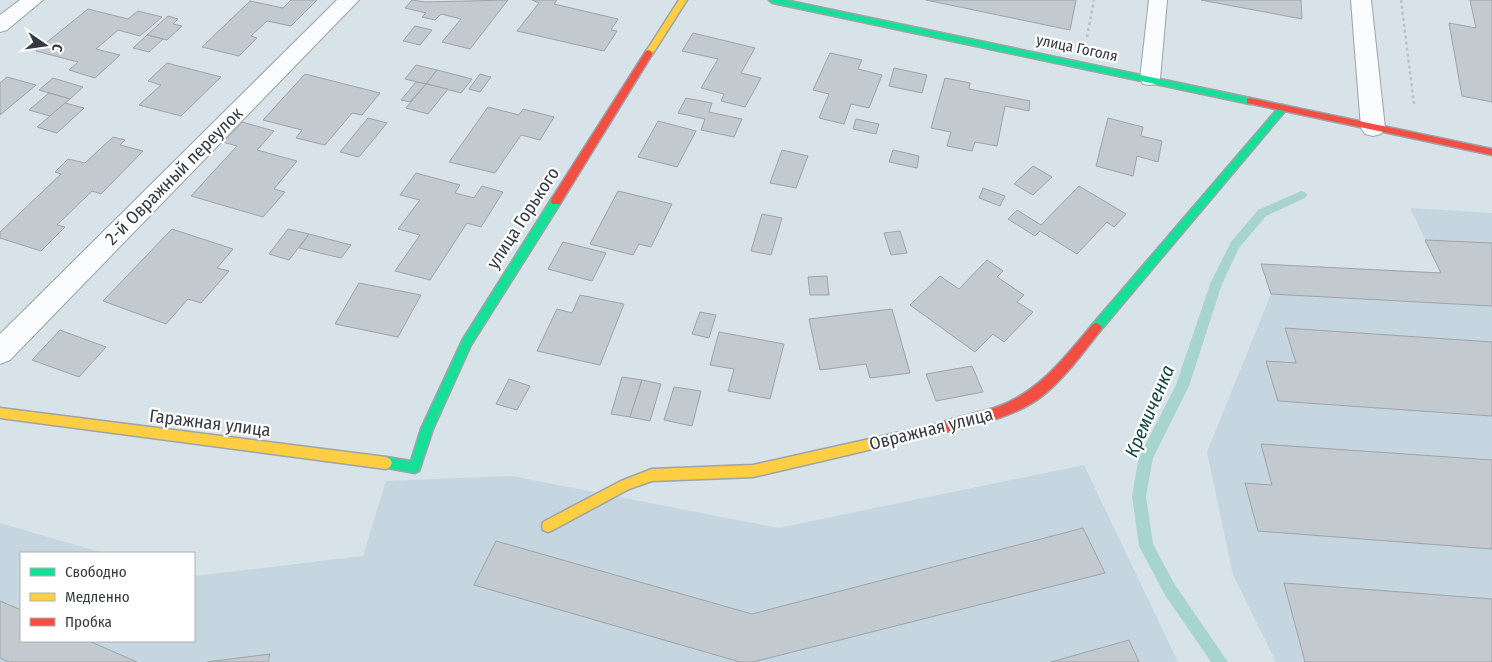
<svg xmlns="http://www.w3.org/2000/svg" width="1492" height="662" viewBox="0 0 1492 662" font-family="'Fira Sans Condensed',sans-serif">
<rect width="100%" height="100%" fill="#d8e2e9"/>
<g fill="#c5d6e1">
<polygon points="1410,208 1492,213 1492,662 1276,662 1233,575 1207,452 1271,294 1261,264 1441,273"/>
<polygon points="1084,465 1178,662 0,662 0,523 103,553 21,553 21,641 194,641 194,576 363,556 386,481 512,476 778,528"/>
</g>
<g fill="none" stroke-linecap="round" stroke-linejoin="round">
<polygon fill="#a8d4d0" fill-rule="evenodd" points="1301,191 1305,192 1307,195 1305,198 1266,216 1239,248 1222,284 1189,386 1153,458 1146,496 1153,544 1175,585 1228,662 1211,662 1165,595 1139,546 1132,496 1139,457 1176,385 1210,284 1231,242 1258,210"/>
</g>
<g fill="#c3cacf" stroke="#9da3a9">
<polygon points="291,0 317,0 291,26 267,21 251,36 257,38 239,56 202,47 250,1 283,8"/>
<polygon points="412,0 425,2 508,0 470,49 442,42 461,19 441,14 435,20 422,17 426,13 405,8"/>
<polygon points="532,0 557,0 554,4 618,19 611,30 617,31 604,51 517,31 539,3"/>
<polygon points="926,0 1076,0 1070,30"/>
<polygon points="1201,0 1301,0 1302,19"/>
<polygon points="1470,0 1492,0 1492,102 1462,96 1449,23 1476,28"/>
<polygon points="88,9 128,19 138,11 162,17 140,36 118,30 96,49 120,55 95,78 69,70 78,62 36,51"/>
<polygon points="168,16 178,19 173,24 182,26 167,40 147,35"/>
<polygon points="415,26 432,30 420,45 403,41"/>
<polygon points="693,33 755,48 741,73 761,78 745,107 721,101 724,94 701,88 718,59 682,51"/>
<polygon points="147,35 163,39 149,52 133,48"/>
<polygon points="830,53 862,60 858,69 882,75 869,108 851,104 844,124 819,118 829,94 813,90"/>
<polygon points="167,63 221,77 181,116 139,105 161,85 148,81"/>
<polygon points="416,65 437,70 426,84 405,79"/>
<polygon points="894,68 927,75 922,93 889,86"/>
<polygon points="437,70 472,79 461,93 426,84"/>
<polygon points="305,74 380,93 362,115 352,113 325,145 296,138 302,130 263,120"/>
<polygon points="480,74 491,77 480,92 469,89"/>
<polygon points="7,77 36,85 0,115 0,83"/>
<polygon points="53,78 83,87 70,99 39,90"/>
<polygon points="945,78 970,83 969,89 1030,101 1029,111 1005,106 997,146 975,142 972,151 947,146 951,132 931,128"/>
<polygon points="416,82 426,84 410,102 401,100"/>
<polygon points="426,84 448,89 428,114 406,108"/>
<polygon points="49,93 70,99 50,116 29,110"/>
<polygon points="686,98 712,103 709,112 742,119 734,137 701,130 705,119 678,113"/>
<polygon points="65,103 84,108 57,133 37,127"/>
<polygon points="488,107 519,115 523,109 554,117 540,140 521,135 495,173 449,162"/>
<polygon points="368,118 387,123 359,157 340,152"/>
<polygon points="1108,118 1143,127 1141,136 1162,141 1158,162 1137,156 1133,176 1096,166"/>
<polygon points="856,119 879,124 876,134 853,129"/>
<polygon points="658,121 696,131 677,167 638,157"/>
<polygon points="242,122 274,131 257,150 297,161 274,189 285,192 263,217 191,196 237,146 223,142"/>
<polygon points="113,137 125,140 120,145 143,151 101,194 92,191 57,225 65,227 41,251 0,238 0,232 61,174 55,172 68,159 85,163"/>
<polygon points="782,150 808,156 796,188 770,183"/>
<polygon points="893,150 919,156 917,168 889,162"/>
<polygon points="1033,166 1052,177 1033,195 1014,184"/>
<polygon points="416,173 460,185 455,193 474,198 482,186 503,192 481,227 467,223 430,280 395,271 420,235 398,229 420,200 400,195"/>
<polygon points="1079,186 1126,214 1114,227 1107,222 1077,254 1040,231 1035,236 1008,219 1017,210 1041,225"/>
<polygon points="983,188 1005,196 1000,206 979,198"/>
<polygon points="618,191 672,204 651,247 639,244 633,255 590,244"/>
<polygon points="762,214 782,218 771,255 751,251"/>
<polygon points="172,229 233,249 217,268 229,271 201,303 188,299 166,324 103,301"/>
<polygon points="288,229 309,234 289,260 269,254"/>
<polygon points="900,231 907,253 891,255 884,233"/>
<polygon points="309,234 351,245 341,258 299,248"/>
<polygon points="1425,240 1492,243 1492,306 1271,294 1261,264 1441,273"/>
<polygon points="563,242 606,253 592,281 548,269"/>
<polygon points="987,260 1003,271 997,277 1024,295 1017,302 1033,312 1004,342 993,334 975,352 910,305 940,276 959,289"/>
<polygon points="827,276 829,295 810,295 808,277"/>
<polygon points="359,283 421,295 398,337 335,324"/>
<polygon points="580,295 624,304 600,365 537,351 557,309 572,313"/>
<polygon points="892,309 910,373 870,378 866,364 820,370 809,319"/>
<polygon points="700,312 716,315 709,338 692,334"/>
<polygon points="1285,328 1492,342 1492,416 1278,401 1266,361 1296,363"/>
<polygon points="60,330 106,347 79,377 32,360"/>
<polygon points="719,332 784,344 770,399 728,391 734,369 710,365"/>
<polygon points="972,366 983,392 936,401 926,374"/>
<polygon points="622,377 642,380 630,417 611,414"/>
<polygon points="509,379 530,386 517,410 496,404"/>
<polygon points="642,380 661,384 650,421 630,417"/>
<polygon points="674,387 701,391 692,426 664,420"/>
<polygon points="1261,444 1492,460 1492,549 1258,531 1245,483 1272,485"/>
<polygon points="1083,528 1105,573 753,662 740,662 474,585 496,541 752,614"/>
<polygon points="1284,583 1492,599 1492,662 1305,662"/>
<polygon points="0,601 21,610 21,641 89,641 137,662 9,662 0,658"/>
<polygon points="1129,640 1139,662 1051,662"/>
<polygon points="270,654 268,662 207,662"/>
</g>
<g fill="none" stroke-linecap="round" stroke-linejoin="round">
<g stroke="#9ca3a9" stroke-width="2">
<polygon id="lane" points="1149,0 1167,0 1160,79 1157,84 1150,85 1143,84 1140,79"/>
</g>
<g stroke="#9ca3a9" stroke-width="2">
<g id="street">
<polygon points="20,0 43,0 7,30 0,32 0,15"/>
<polygon points="337,0 359,0 10,360 0,364 0,334"/>
<polygon points="1351,0 1371,0 1385,128 1381,134 1373,136 1365,134 1361,128"/>
</g>
</g>
<g stroke="#9ca3a9" stroke-width="3">
<g id="fast">
<polygon points="769,0 785,0 1250,98 1255,101 1250,104 773,3"/>
<polygon points="1283,105 1288,108 1286,110 1100,331 1092,331 1090,328 1092,325 1280,106"/>
<polygon points="556,197 560,198 561,201 560,204 471,345 433,429 419,471 415,473 382,467 380,463 382,459 386,457 411,461 421,429 463,339 552,198"/>
</g>
</g>
<g stroke="#9ca3a9" stroke-width="3">
<g id="slow">
<polygon points="679,0 687,0 652,55 646,55 645,53"/>
<polygon points="0,408 386,457 390,459 392,463 390,467 386,469 0,418"/>
<polygon points="941,423 945,424 947,428 945,432 941,433 753,477 652,481 629,489 553,530 548,532 543,530 542,526 543,522 621,481 652,469 753,465"/>
</g>
</g>
<g stroke="#9ca3a9" stroke-width="3">
<g id="jam">
<polygon points="649,50 653,53 560,204 552,204 551,201 552,198 646,51"/>
<polygon points="1250,98 1492,149 1492,155 1247,103 1247,99"/>
<path d="M1096,323L1100,325L1102,328L1100,331C1082,354 1064,379 1041,397C1013,418 974,425 941,433L937,432L935,428L937,424C956,417 977,414 997,407C1039,392 1064,358 1092,325Z"/>
</g>
</g>
<g stroke="#bec1c3" stroke-width="2.5" stroke-dasharray="3 3" stroke-linecap="butt">
<polyline points="1401,0 1414,104"/>
<polyline points="1087,37 1094,0"/>
</g>
<use href="#lane" fill="#f9fbfc" fill-rule="evenodd"/>
<use href="#street" fill="#f9fbfc" fill-rule="evenodd"/>
<use href="#fast" fill="#16e098" fill-rule="evenodd"/>
<use href="#slow" fill="#ffcf43" fill-rule="evenodd"/>
<use href="#jam" fill="#f24e42" fill-rule="evenodd"/>
</g>
<g text-anchor="middle" stroke-width="4.5" stroke-linejoin="round" paint-order="stroke">
<g font-size="15" fill="#343a3f" stroke="#fff">
<text transform="translate(1077 48) rotate(12)" y="5">улица Гоголя</text>
</g>
<g font-size="18" fill="#343a3f" stroke="#fff">
<text transform="translate(174 176) rotate(-45)" y="6">2-й Овражный переулок</text>
<text transform="translate(523 218) rotate(-57)" y="6">улица Горького</text>
<text transform="translate(210 423) rotate(7)" y="6">Гаражная улица</text>
<text transform="translate(931 429) rotate(-14)" y="6">Овражная улица</text>
</g>
<g font-size="19" font-style="italic" fill="#11453f" stroke="#fff">
<text transform="translate(1149 411) rotate(-67)" y="7">Кремиченка</text>
</g>
</g>
<rect x="20" y="552" width="175" height="90" fill="#ffffff" stroke="#aeb0b2"/>
<rect x="30" y="568" width="25" height="8" fill="#16e098" stroke="#aeb0b2"/>
<text x="65" y="577" font-size="15" fill="#343a3f">Свободно</text>
<rect x="30" y="593" width="25" height="8" fill="#ffcf43" stroke="#aeb0b2"/>
<text x="65" y="602" font-size="15" fill="#343a3f">Медленно</text>
<rect x="30" y="618" width="25" height="8" fill="#f24e42" stroke="#aeb0b2"/>
<text x="65" y="627" font-size="15" fill="#343a3f">Пробка</text>
<g transform="translate(45 45) rotate(103)" stroke="#ffffff" stroke-width="4" paint-order="stroke">
<path d="M0-4L9 19L0 12L-9 19Z" fill="#343a3f"/>
<text y="-8" font-size="14" font-weight="bold" text-anchor="middle" fill="#343a3f">С</text>
</g>
</svg>
